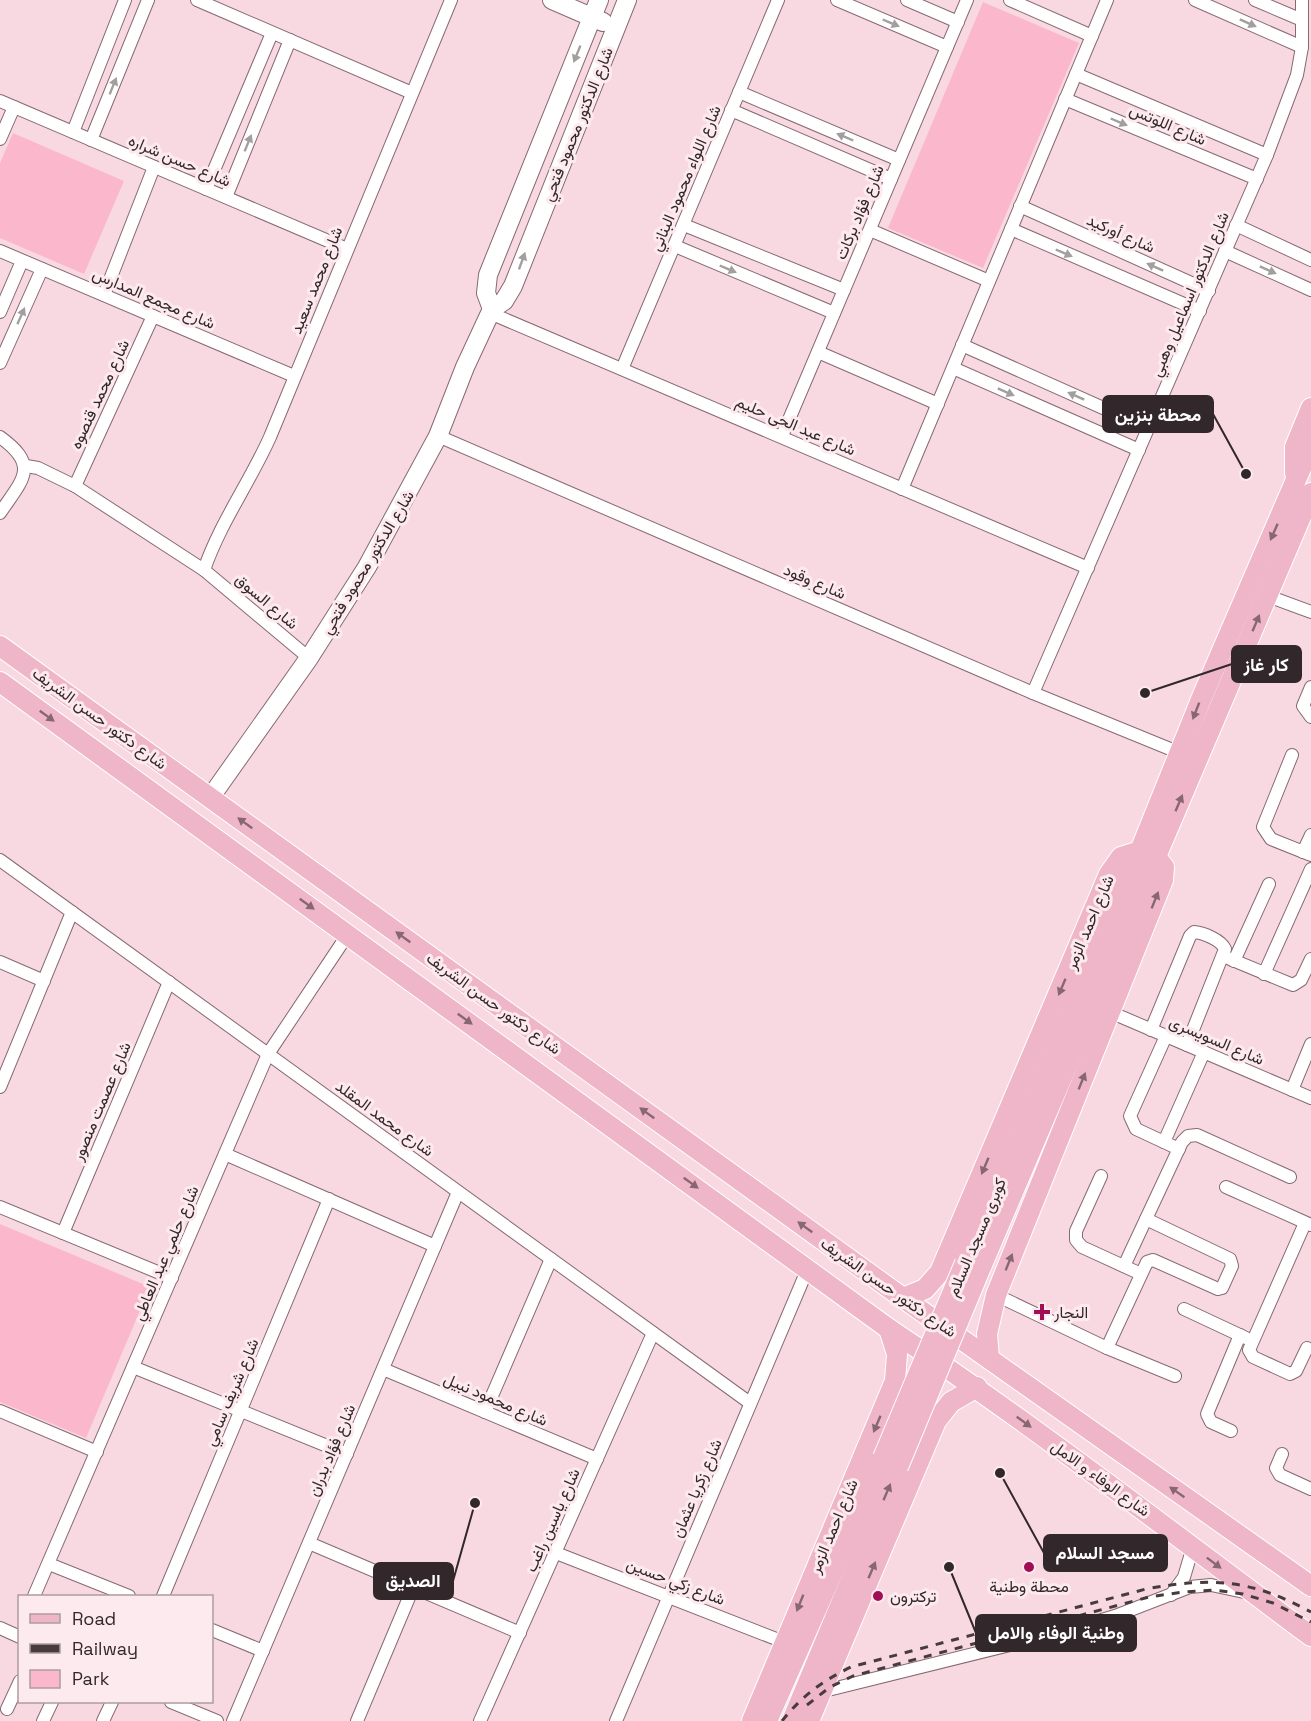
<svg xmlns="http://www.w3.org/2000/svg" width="1311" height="1721" viewBox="0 0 1311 1721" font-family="'Space Grotesk',Vazirmatn,sans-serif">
<rect width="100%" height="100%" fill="#f9d9e1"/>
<g fill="#fbb8cc">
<polygon points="983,2 1079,43 983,268 888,228"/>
<polygon points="13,133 124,181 84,274 0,238 0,163"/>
<polygon points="0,1224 150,1287 86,1438 0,1402"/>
</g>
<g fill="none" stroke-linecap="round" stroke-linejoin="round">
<g stroke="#866a71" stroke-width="14">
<g id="street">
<polyline points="197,0 412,93"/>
<polyline points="837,0 947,47"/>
<polyline points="907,0 958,22"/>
<polyline points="1010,0 1092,36"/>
<polyline points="1195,0 1302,47"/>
<polyline points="1255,0 1302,20"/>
<polyline points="1076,74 1267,155"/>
<polyline points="739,92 899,160"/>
<polyline points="1065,99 1257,179"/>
<polyline points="0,101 347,249"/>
<polyline points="731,110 891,179"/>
<polyline points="73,132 125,0"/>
<polyline points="0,139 14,107"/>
<polyline points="91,140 148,0"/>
<polyline points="206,189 272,33"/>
<polyline points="226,197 290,40"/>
<polyline points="1020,206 1209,291"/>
<polyline points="684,225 844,290"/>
<polyline points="1236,225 1311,260"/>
<polyline points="1011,229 1200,311"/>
<polyline points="870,230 989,281"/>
<polyline points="675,246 834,313"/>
<polyline points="0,251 294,376"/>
<polyline points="1225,251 1311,290"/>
<polyline points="104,295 154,167"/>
<polyline points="0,312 22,261"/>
<polyline points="490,313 1088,568"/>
<polyline points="962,345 1148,428"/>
<polyline points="818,352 938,404"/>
<polyline points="0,363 42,269"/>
<polyline points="953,368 1139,450"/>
<polyline points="622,369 778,0"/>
<polyline points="438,436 1033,693 1180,753"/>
<polyline points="782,436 967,0"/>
<path d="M0,437C40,466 23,479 0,513"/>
<polyline points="26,466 38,468 75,486 204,570 309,658"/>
<polyline points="75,486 153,316"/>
<polyline points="902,489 1107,0"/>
<path d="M204,570C220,523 250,482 270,437L451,0"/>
<polyline points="1268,596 1311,612"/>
<polyline points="1311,687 1303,706 1311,717"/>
<polyline points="1033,693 1267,155 1297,75 1302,47 1302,0"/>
<polyline points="1292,755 1263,827 1271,839 1311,855"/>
<polyline points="1303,852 1311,835"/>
<polyline points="0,860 750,1403"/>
<polyline points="1223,956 1293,985 1301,980 1311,959"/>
<polyline points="1234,961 1269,884"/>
<polyline points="0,962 44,981"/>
<polyline points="1264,974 1311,869"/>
<polyline points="1110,1012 1311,1098"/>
<path d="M1151,1030L1190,936L1194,932C1204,933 1221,940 1225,949L1187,1045"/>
<polyline points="1166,1036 1130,1116 1136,1129 1179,1149"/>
<polyline points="0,1087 72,912"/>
<polyline points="1292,1090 1311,1044"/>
<polyline points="1164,1142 1204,1052"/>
<polyline points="225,1154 435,1246"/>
<polyline points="1101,1176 1076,1231 1076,1240 1082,1247 1141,1274"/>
<polyline points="1226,1187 1311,1225"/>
<polyline points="0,1207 172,1278"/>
<polyline points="1305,1223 1249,1350 1253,1357 1290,1374 1296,1371 1307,1348"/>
<polyline points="63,1233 169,982"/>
<polyline points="1124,1266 1182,1142 1188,1136 1197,1135 1290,1177"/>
<polyline points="996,1295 1107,1348 1175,1376"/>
<polyline points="1184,1309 1246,1338"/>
<polyline points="1107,1348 1147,1262 1153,1260 1218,1289 1222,1288 1232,1266 1230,1259 1146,1219"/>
<polyline points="133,1367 347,1454"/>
<polyline points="383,1369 597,1459"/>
<polyline points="0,1411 97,1452"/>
<polyline points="485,1412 551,1259"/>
<polyline points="1231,1431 1211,1422 1207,1414 1240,1335"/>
<polyline points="1282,1454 1276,1468 1280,1475 1311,1489"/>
<polyline points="309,1543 520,1633"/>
<polyline points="556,1553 784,1642"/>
<polyline points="49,1564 129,1596"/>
<polyline points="1171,1595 1184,1577 1193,1547"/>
<polyline points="34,1596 268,1054 348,934"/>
<polyline points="163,1596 329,1199"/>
<polyline points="0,1628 20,1637"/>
<polyline points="212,1630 263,1651"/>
<polyline points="820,1692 1058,1633 1115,1616 1190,1587 1211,1585 1244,1592"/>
<polyline points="171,1702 217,1721"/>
<polyline points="7,1709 20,1681"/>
<polyline points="43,1721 52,1702"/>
<polyline points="103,1721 112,1702"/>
<polyline points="233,1721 458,1192"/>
<polyline points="357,1721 413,1588"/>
<polyline points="480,1721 653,1333"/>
<polyline points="616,1721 808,1268"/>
</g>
</g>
<g stroke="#866a71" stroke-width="20">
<g id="secondary">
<polyline points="552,0 603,22"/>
<polyline points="492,309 486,293 488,275 599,0"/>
<polyline points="210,798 309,658 367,567 438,436 465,367 492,309 504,301 513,286 627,0"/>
</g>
</g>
<g stroke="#fff" stroke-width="22">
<g id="primary">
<polyline points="1295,473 1295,447 1311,408"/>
<polyline points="0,646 903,1298 1311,1586"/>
<path d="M0,682L889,1329C1034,1425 1171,1532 1311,1636"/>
<polyline points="965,1263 1140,851 1202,697 1311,445"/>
<polyline points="981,1267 1311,493"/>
<polyline points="903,1298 925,1289 940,1272 1109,874 1121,857 1140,851"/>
<polyline points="989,1358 987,1334 996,1295 1163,880 1164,867 1156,857"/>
<polyline points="752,1721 895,1381 897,1354 889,1329"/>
<polyline points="767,1721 883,1458"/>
<polyline points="792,1721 898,1467"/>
<polyline points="809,1721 936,1421 951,1402 977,1387"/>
</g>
</g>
<use href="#street" stroke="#fff" stroke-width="12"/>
<use href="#secondary" stroke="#fff" stroke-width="18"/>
<use href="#primary" stroke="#eeb6c8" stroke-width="20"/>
<g stroke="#483b3e" stroke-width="3" stroke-dasharray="8 8" stroke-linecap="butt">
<polyline points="807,1705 830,1687 853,1676 1149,1597 1183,1592 1214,1590 1243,1594 1273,1603 1311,1622"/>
<path d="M782,1721C802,1696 822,1681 851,1667L1146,1589C1213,1577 1250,1579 1311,1612"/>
</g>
<g stroke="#fff" stroke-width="22" stroke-linecap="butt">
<g id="primary-bridge">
<polyline points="883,1458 965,1263"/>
<polyline points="898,1467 981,1267"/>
</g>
</g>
<use href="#primary-bridge" stroke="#eeb6c8" stroke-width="20"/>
</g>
<defs><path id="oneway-solid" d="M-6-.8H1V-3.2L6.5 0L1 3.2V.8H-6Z" transform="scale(1.5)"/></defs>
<g fill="#a39e9f">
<use href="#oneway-solid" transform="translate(891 23) rotate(23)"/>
<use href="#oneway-solid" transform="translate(1248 23) rotate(24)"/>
<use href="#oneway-solid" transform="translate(577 54) rotate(112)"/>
<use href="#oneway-solid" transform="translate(113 86) rotate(-68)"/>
<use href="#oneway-solid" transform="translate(1119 122) rotate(23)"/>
<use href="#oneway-solid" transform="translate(845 137) rotate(-157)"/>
<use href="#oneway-solid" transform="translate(248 143) rotate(-68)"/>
<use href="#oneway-solid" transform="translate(1064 253) rotate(23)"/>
<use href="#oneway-solid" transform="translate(522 261) rotate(-70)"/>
<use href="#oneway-solid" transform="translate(1155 267) rotate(-156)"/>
<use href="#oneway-solid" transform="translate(728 269) rotate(23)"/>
<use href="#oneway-solid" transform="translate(1268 270) rotate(24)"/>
<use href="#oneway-solid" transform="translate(21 316) rotate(-66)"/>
<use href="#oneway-solid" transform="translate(1006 392) rotate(24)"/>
<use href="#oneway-solid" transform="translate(1076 396) rotate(-156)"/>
</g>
<g fill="#876771">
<use href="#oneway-solid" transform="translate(1274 532) rotate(114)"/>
<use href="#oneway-solid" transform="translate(1256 623) rotate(-67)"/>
<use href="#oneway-solid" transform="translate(1196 711) rotate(111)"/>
<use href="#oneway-solid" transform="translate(47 716) rotate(36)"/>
<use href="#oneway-solid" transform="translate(1179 803) rotate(-67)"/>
<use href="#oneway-solid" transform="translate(245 823) rotate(-144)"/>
<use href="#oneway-solid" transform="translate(1155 900) rotate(-68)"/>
<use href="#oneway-solid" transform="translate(307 904) rotate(36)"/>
<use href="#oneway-solid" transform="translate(403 937) rotate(-144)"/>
<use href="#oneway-solid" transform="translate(1062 987) rotate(113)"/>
<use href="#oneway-solid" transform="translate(465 1019) rotate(36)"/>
<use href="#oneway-solid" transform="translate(1082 1081) rotate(-68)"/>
<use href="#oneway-solid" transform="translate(647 1113) rotate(-144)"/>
<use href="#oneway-solid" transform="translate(985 1166) rotate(113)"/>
<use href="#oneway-solid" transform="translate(691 1183) rotate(36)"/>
<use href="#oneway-solid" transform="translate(805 1227) rotate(-144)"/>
<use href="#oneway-solid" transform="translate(1009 1262) rotate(-68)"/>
<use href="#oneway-solid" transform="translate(1024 1422) rotate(36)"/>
<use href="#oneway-solid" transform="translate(877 1424) rotate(113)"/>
<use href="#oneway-solid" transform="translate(887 1492) rotate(-67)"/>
<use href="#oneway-solid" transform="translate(1177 1492) rotate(-145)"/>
<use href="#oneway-solid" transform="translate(1214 1563) rotate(37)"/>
<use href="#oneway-solid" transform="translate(872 1570) rotate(-67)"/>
<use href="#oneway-solid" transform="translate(800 1603) rotate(112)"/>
</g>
<g fill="#a00e55" stroke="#fdeaef" stroke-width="2">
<path d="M1039 1303h6v6h6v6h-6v6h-6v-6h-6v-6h6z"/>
<circle cx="1029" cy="1567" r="6"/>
<circle cx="878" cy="1596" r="6"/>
</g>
<g text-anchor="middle" stroke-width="6" stroke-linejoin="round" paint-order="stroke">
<g font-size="16" fill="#32272a" stroke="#fdeaef">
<text transform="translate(577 124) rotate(-68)" y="6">شارع الدكتور محمود فتحي</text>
<text transform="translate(1168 124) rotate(23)" y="6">شارع اللوتس</text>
<text transform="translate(180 160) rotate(23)" y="6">شارع حسن شراره</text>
<text transform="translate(685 178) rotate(-67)" y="6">شارع اللواء محمود البناني</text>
<text transform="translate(859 212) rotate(-67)" y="6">شارع فؤاد بركات</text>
<text transform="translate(1121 233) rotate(24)" y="6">شارع أوركيد</text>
<text transform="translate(316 280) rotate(-68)" y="6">شارع محمد سعيد</text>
<text transform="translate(1189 294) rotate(-67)" y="6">شارع الدكتور اسماعيل وهبي</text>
<text transform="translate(154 298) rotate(23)" y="6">شارع مجمع المدارس</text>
<text transform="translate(99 394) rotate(-65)" y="6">شارع محمد قنصوه</text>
<text transform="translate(796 425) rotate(23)" y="6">شارع عبد الحى حليم</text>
<text transform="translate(367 562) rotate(-59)" y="6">شارع الدكتور محمود فتحي</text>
<text transform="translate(815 581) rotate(23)" y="6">شارع وقود</text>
<text transform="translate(267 601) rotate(40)" y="6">شارع السوق</text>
<text transform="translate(100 718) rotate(36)" y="6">شارع دكتور حسن الشريف</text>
<text transform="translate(1089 922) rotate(-67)" y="6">شارع احمد الزمر</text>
<text transform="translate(494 1003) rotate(36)" y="6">شارع دكتور حسن الشريف</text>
<text transform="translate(1217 1040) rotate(23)" y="6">شارع السويسرى</text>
<text transform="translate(101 1101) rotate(-67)" y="6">شارع عصمت منصور</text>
<text transform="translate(385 1118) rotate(36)" y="6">شارع محمد المقلد</text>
<text transform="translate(976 1237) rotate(-67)" y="6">كوبرى مسجد السلام</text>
<text transform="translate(165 1253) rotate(-67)" y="6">شارع حلمي عبد العاطي</text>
<text transform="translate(889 1287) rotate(35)" y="6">شارع دكتور حسن الشريف</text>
<text transform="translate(231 1392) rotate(-67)" y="6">شارع شريف سامي</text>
<text transform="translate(496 1399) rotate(23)" y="6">شارع محمود نبيل</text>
<text transform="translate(331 1450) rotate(-67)" y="6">شارع فؤاد بدران</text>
<text transform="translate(1101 1478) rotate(36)" y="6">شارع الوفاء و الامل</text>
<text transform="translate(696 1488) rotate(-67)" y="6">شارع زكريا عثمان</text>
<text transform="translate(552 1520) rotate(-66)" y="6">شارع ياسين راغب</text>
<text transform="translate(833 1526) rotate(-67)" y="6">شارع احمد الزمر</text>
<text transform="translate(676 1581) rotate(21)" y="6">شارع زكي حسين</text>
</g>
<g font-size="16" fill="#32272a" stroke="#fdeaef" text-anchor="start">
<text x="1054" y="1318">النجار</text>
<text x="1029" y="1592" text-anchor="middle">محطة وطنية</text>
<text x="890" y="1602">تركترون</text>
</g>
</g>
<path fill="none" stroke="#32272a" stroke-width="2" d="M1246 474L1213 414M1145 693L1232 664M1000 1473L1044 1553M475 1503L453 1581M949 1567L976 1633"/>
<g fill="#32272a" stroke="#fdeaef" stroke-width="2">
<circle cx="1246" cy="474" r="6"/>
<circle cx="1145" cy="693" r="6"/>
<circle cx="1000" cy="1473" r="6"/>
<circle cx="475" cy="1503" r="6"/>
<circle cx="949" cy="1567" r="6"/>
</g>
<g fill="#32272a" stroke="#32272a" stroke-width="2">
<rect x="1103" y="396" width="110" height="36" rx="6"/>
<rect x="1232" y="646" width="69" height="36" rx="6"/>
<rect x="1044" y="1535" width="123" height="36" rx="6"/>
<rect x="374" y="1563" width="79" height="36" rx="6"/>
<rect x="976" y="1615" width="160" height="36" rx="6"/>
</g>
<g font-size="18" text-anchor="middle" font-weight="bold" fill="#fff">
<text x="1158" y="421">محطة بنزين</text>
<text x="1266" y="671">كار غاز</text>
<text x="1105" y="1559">مسجد السلام</text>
<text x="413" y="1587">الصديق</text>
<text x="1056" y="1639">وطنية الوفاء والامل</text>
</g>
<rect x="18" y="1595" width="195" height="108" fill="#fdeaef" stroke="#ac9ca0" stroke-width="1.5"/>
<rect x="30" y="1614" width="30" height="9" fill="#eeb6c8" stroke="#ac9ca0" stroke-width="1.5"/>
<text x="72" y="1625" font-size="18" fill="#32272a">Road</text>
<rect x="30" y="1644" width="30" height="9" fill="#483b3e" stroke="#ac9ca0" stroke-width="1.5"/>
<text x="72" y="1655" font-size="18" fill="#32272a">Railway</text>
<rect x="30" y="1670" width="30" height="18" fill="#fbb8cc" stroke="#ac9ca0" stroke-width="1.5"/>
<text x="72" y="1685" font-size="18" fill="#32272a">Park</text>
</svg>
